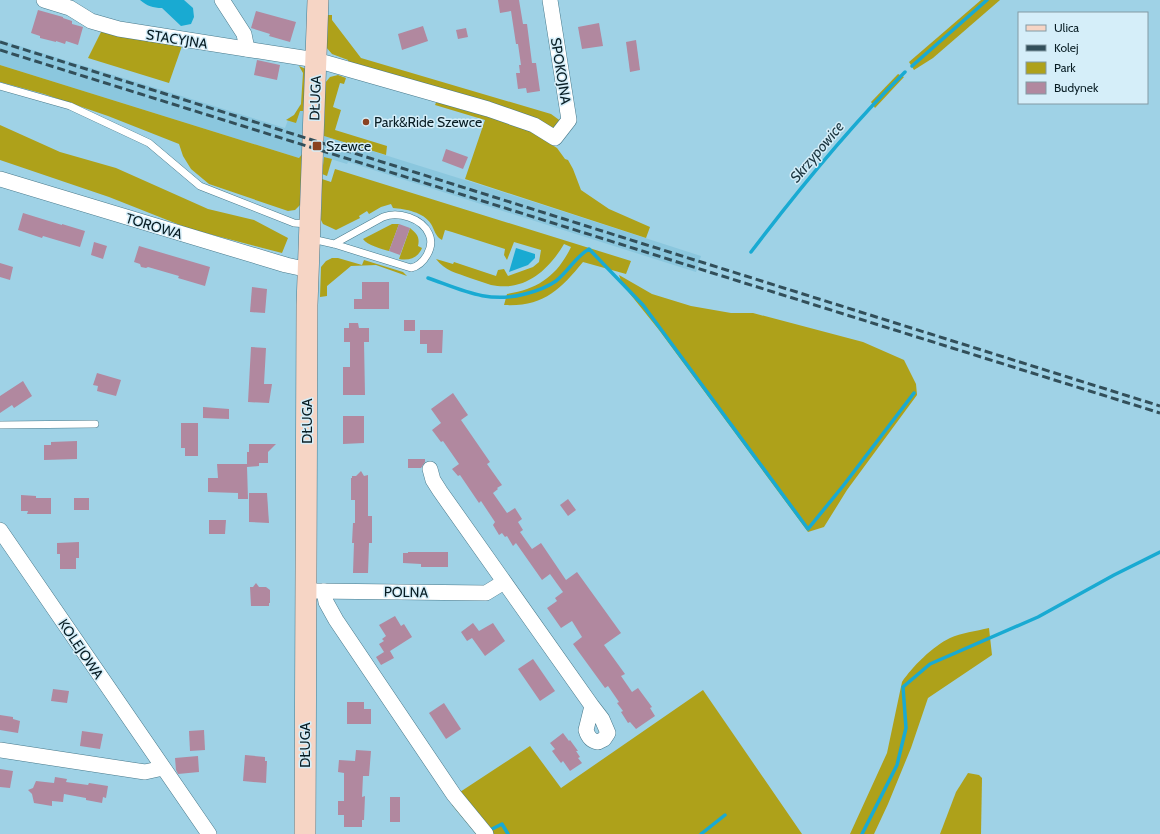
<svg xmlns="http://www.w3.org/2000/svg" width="1160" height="834" viewBox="0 0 1160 834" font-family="Cabin,sans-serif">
<rect width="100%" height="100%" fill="#9fd2e6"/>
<g fill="#8bc7de">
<polygon points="0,40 285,128 288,120 286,120 294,115 300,105 304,111 303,153 299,158 0,65"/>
<polygon points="324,136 484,186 701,256 696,272 348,162 347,164 324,157"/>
</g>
<g fill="#aea11a">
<polygon points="981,0 1000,0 933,58 914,70 909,62"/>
<polygon points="327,15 332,15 332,20 361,58 551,114 562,122 555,133 348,63 348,60 332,54 326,47"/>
<polygon points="102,30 182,46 169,83 88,58"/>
<polygon points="0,65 299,158 303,153 301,204 295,210 288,211 209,184 191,169 183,156 179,144 108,116 44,94 0,82"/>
<polygon points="299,66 306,69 304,111 300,111 296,123 286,120 294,115 301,104 303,73"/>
<polygon points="898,74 904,77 875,108 871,102"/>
<polygon points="338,75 346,78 344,84 340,83 333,107 341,110 335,130 387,146 386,155 324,136 325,83 330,77"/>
<polygon points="438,98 532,130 538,136 557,148 565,159 568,160 573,169 581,190 609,209 650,227 646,238 465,179 485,120 435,105"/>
<polygon points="0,125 60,152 116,168 208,209 254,220 288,238 282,253 190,229 109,197 0,160"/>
<polygon points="324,157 332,159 327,176 322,174"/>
<path d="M335,169L631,261L626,274L583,262C560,290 543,307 504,305L507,294C538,289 557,276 571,247L564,244C548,271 524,292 491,285C484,283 477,280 470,278C457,273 445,271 436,259L453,264L454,262L496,276L498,270L504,269L508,276L533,267L539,262L541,250L514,242L507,260L504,255L505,249L452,232L445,230L442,240L439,238C435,234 434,229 431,224C424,212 405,209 393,208L391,204L381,207L369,214L367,211L359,216L360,218L336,230L323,224L321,220L322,179L331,182Z"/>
<path d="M392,224H399L389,251C382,249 367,245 363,239Z"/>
<path d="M410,228C417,234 420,237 418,246L422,248C418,258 409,261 399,259Z"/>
<polygon points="332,258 338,258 362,265 364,260 403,272 407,276 376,265 351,266 327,286 327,296 320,297 321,267 326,261"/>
<polygon points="619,275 652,294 691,306 731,313 753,313 863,342 904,360 916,384 917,395 847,490 824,527 808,532 659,330 622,284"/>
<path d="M989,628L992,655L928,698L911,748L888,804L874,834H850L887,753L902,682C912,667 933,646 950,638C961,633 976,631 989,628Z"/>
<polygon points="703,690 802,834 476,834 452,805 460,792 530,746 561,788"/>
<polygon points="968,773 979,775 982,778 981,834 940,834 956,792"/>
</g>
<g fill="#19aad2">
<path d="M140,0H184L193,8L194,17L191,24L181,26L162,8C153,8 147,6 140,0Z"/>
<polygon points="516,248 535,254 535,258 528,265 509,272"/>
</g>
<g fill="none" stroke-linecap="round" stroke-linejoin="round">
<g stroke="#19aad2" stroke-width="3.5">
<polyline points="912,66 987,0"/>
<path d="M751,252C799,189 849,127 905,72"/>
<path d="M428,278C462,290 488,304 525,294C537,291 546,288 556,281C569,271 575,257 589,249L643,305L808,529L843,486L914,393"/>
<polyline points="492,829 502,824 508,834"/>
<polyline points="701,834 725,815"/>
<polyline points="862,834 897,765 906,728 903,687 930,664 1038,617 1114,575 1160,552"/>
</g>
</g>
<g fill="#b1889f">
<polygon points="498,0 519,0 523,24 527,24 532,63 536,63 540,91 527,93 526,88 518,89 516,73 520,73 519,65 521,65 518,44 516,44 511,11 500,13"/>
<polygon points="38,10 63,17 63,18 72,21 72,24 83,27 78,45 66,41 65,44 56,41 56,42 40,38 40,36 31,33"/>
<polygon points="256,11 296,22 290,42 269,36 270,34 251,28"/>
<polygon points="599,23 603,46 582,49 578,27"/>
<polygon points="423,26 428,41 402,50 398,34"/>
<polygon points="466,28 468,37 458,39 456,30"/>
<polygon points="636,40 640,70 630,72 626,42"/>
<polygon points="257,60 280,65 277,80 254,75"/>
<polygon points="446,149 468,157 463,169 442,161"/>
<polygon points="23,213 62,225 62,224 85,231 80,247 43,236 42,238 18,230"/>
<polygon points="399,224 410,228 400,255 389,251"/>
<polygon points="94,242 107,246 103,259 91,255"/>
<polygon points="139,246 210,267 205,286 178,278 179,276 148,267 146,268 141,267 140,264 134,262"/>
<polygon points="0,263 13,267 10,280 0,277"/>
<polygon points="362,282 389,282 389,309 354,309 354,299 362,299"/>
<polygon points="252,287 267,289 265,313 250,312"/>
<rect x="404" y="320" width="11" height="11"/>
<polygon points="349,323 358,323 359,328 369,328 369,342 364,342 365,395 343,395 343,367 350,367 350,342 344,342 344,328 349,328"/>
<polygon points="420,330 443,330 442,353 427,353 427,344 420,344"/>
<polygon points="251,347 266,348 264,384 272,384 269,403 248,402"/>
<polygon points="97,373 121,380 116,396 97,391 98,386 93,385"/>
<polygon points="23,381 32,396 14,408 12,405 0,413 0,396"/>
<polygon points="453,393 468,415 461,420 490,462 487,464 502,485 497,488 498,489 493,493 507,513 515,508 522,519 518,522 523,530 520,532 532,549 541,543 566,580 577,572 621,633 604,645 625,674 621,676 632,692 638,688 652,707 650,708 655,716 636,729 630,722 628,723 621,712 623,711 617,703 619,702 608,686 605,688 573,644 582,637 572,621 561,628 547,608 557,601 555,598 563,592 550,574 542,580 516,543 513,546 507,536 505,537 502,533 499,535 493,525 495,522 481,501 479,503 460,475 458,476 452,469 459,464 443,441 441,442 432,430 441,423 431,409"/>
<polygon points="203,407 229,409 229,419 203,418"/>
<polygon points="343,416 364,416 364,443 343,444"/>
<polygon points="181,423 198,423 198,456 185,456 185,448 181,448"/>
<polygon points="77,441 77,459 44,460 44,445 51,445 51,442"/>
<polygon points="249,444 276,444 268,452 268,463 259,463 259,466 247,467 248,499 238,499 238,493 208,492 208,478 218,478 217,464 247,464 247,452 249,452"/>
<polygon points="408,459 425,459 425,462 421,468 408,468"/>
<polygon points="361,471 364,476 368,475 368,516 372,516 372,543 369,543 368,573 353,573 354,543 352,543 353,523 355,523 355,500 351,500 351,478 352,478 352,476 356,476"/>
<polygon points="249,493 267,493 269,523 249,522"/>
<polygon points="21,495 36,496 36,498 51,498 51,514 27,514 28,511 21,511"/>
<rect x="74" y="498" width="15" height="12"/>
<polygon points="568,499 576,510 568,516 560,505"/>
<polygon points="209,520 226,520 225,534 209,534"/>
<polygon points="79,542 79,558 76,558 76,569 60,569 60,554 57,554 57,543"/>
<polygon points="408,552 448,552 448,567 421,567 421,564 403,563 403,553 408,553"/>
<polygon points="256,583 259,587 266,587 270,590 270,603 269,603 269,606 251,606 250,587 253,587"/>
<polygon points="395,616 401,626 404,624 412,637 390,651 394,658 381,665 376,657 384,652 379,644 384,641 382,639 386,636 379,625"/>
<polygon points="473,623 479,631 493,623 505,641 485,656 472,638 467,641 461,632"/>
<polygon points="533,659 555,691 540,701 518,669"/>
<polygon points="53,689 69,691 67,703 51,701"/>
<polygon points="347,702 364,702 364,709 371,709 371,724 347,724"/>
<polygon points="444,703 461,729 446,739 429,713"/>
<polygon points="0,715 13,717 13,719 20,721 18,733 0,730"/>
<polygon points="204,730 205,750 190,751 189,731"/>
<polygon points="82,731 103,734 100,749 80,746"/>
<polygon points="563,733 569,741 570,740 578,751 576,751 580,757 578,758 582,763 570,771 563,761 561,763 552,751 555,749 550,743"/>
<polygon points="356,750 371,751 369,776 363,776 362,797 365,796 364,820 362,820 362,827 344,827 344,815 338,815 338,801 344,801 344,773 338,772 339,760 355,761"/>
<polygon points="245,755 265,757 265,761 267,761 266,783 243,781"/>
<polygon points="198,756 199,772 178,774 176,770 175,758"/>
<polygon points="0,769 13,771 10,788 0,787"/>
<polygon points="55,777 67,779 66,782 88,785 89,783 108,786 106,798 103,797 102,803 86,800 86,798 64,794 63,802 52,801 52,806 34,803 32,794 28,790 33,788 36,781 54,783"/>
<rect x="390" y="797" width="10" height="25"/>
</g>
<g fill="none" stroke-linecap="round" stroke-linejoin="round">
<g stroke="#48798b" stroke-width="8">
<g id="lane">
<polyline points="0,86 70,106 149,143 200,186 294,223 308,224"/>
<path d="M312,239L334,244L411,268C424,265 435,247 429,234C422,218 398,211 383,217L334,244"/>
<polyline points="0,425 95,424"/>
</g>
</g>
<g stroke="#48798b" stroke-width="16">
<g id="street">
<polyline points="44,0 70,8 91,21 119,29 316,60 488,109 534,125 555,138 569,120 550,0"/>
<polyline points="222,0 244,34 247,49"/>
<polyline points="0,179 286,265 309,270"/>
<path d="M430,469L433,480L440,491L592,706L586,730C588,737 591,741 598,742L604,739L608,733L602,719L592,706"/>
<polyline points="0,530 209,834"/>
<polyline points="314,591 486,593 504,582"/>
<polyline points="324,591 326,602 336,620 454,795 486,834"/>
<polyline points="0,750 145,772 163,768"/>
</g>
</g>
<g stroke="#48798b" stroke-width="22">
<polyline id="secondary" points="305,834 307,305 318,0"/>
</g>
<use href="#lane" stroke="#fff" stroke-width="7"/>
<use href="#street" stroke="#fff" stroke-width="15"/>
<use href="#secondary" stroke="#f6d5c5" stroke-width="21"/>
<g stroke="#324f5a" stroke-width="3" stroke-dasharray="8 4" stroke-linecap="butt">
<polyline points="0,42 1160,406"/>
<polyline points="0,50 1160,413"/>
</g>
</g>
<g fill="#8a4221" stroke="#d5eef9" stroke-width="1.5">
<circle cx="366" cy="122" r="4"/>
<rect x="312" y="141" width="10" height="10" rx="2"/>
</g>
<g text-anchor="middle" stroke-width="3" stroke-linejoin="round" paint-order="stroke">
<g font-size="14" fill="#081d24" stroke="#d5eef9">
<text transform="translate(177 39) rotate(9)" y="5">STACYJNA</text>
<text transform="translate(561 71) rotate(81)" y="5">SPOKOJNA</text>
<text transform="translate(315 98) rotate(-88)" y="5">DŁUGA</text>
<text transform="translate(154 226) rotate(17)" y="5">TOROWA</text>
<text transform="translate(307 421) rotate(-90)" y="5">DŁUGA</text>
<text transform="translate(406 592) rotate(1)" y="5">POLNA</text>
<text transform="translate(81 649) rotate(56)" y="5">KOLEJOWA</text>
<text transform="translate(305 745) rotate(-90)" y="5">DŁUGA</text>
</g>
<g font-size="14" fill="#081d24" stroke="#d5eef9" text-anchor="start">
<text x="374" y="127">Park&amp;Ride Szewce</text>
<text x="326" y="151">Szewce</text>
</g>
<g font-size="15" font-style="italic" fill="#1c3741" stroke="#d5eef9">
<text transform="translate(817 152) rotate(-50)" y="5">Skrzypowice</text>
</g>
</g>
<rect x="1018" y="12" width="130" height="92" fill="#d5eef9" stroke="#839aa4"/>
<rect x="1026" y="25" width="20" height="6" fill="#f6d5c5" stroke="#839aa4"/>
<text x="1054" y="32" font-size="12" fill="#081d24">Ulica</text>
<rect x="1026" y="45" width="20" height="6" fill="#324f5a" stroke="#839aa4"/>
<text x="1054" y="52" font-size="12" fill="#081d24">Kolej</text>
<rect x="1026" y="62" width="20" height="12" fill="#aea11a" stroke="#839aa4"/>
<text x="1054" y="72" font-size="12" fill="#081d24">Park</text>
<rect x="1026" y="82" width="20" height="12" fill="#b1889f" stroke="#839aa4"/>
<text x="1054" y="92" font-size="12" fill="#081d24">Budynek</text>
</svg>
